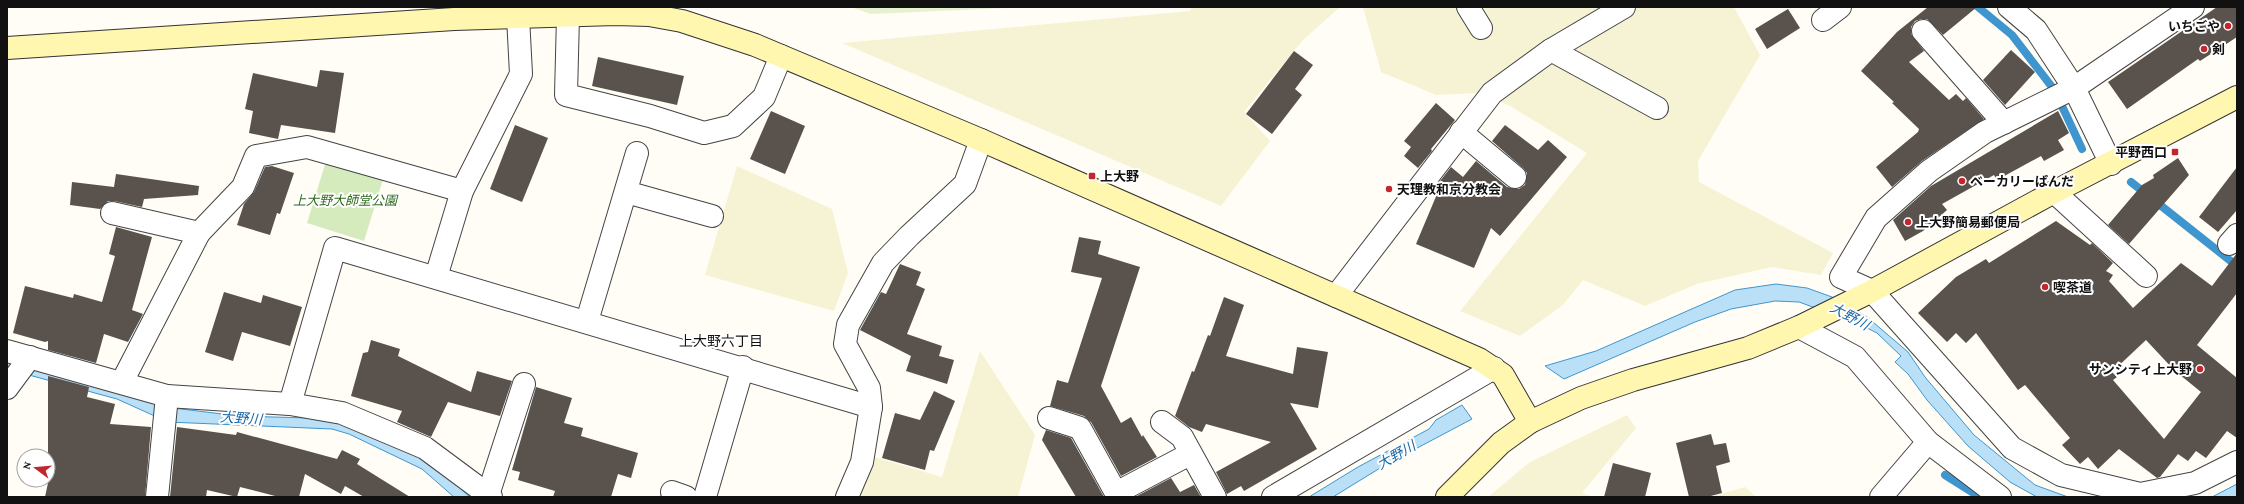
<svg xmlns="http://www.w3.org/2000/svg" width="2244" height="504" viewBox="0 0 2244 504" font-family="'Crimson Pro','Noto Sans JP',serif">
<rect width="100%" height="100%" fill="#fffdf5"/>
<g fill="#f6f3d4">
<polygon points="1192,7 1340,7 1303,40 1244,112 1270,141 1221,206 842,43 1190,11"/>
<polygon points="1363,7 1734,7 1760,55 1698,161 1699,182 1833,253 1821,275 1771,267 1697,284 1645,306 1583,280 1563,305 1520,336 1460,311 1587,153 1510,106 1479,93 1436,95 1381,72"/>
<polygon points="737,166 832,209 848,273 834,311 705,275"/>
<polygon points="980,351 1035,435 1018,497 857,497 871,456 942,477"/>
<polygon points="1627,415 1636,428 1582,493 1593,497 1488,497 1530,462"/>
<polygon points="1745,487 1756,497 1710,497"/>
</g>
<polygon fill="#d5ebbd" points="327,158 384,176 364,241 307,223"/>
<polygon fill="#e6f2cf" points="851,7 1028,7 871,14"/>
<g fill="#b9e0f7" stroke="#3f96cf">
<polygon points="1776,284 1807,288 1832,297 1867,317 1908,352 1925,377 1974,435 2035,485 2068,497 2037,497 2010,482 1968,446 1927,400 1908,374 1895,362 1901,356 1877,333 1857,323 1799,302 1775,301 1731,309 1695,322 1564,379 1545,366 1596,351 1735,290"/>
<polygon points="7,359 173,408 239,416 308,418 353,423 430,461 470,497 454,497 422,469 349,434 332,429 168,422 117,399 7,369"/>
<polygon points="1462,405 1472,419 1385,465 1333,497 1309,497 1358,467 1429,429 1436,420"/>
<polygon points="2237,484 2237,497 2212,497"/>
</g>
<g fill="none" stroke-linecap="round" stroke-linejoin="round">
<g stroke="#3f96cf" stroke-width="8">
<polyline points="1978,7 2012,35 2052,87"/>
<polyline points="2061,104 2082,149"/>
<polyline points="2131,182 2237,266"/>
<polyline points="1945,475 1980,497"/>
</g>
</g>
<g fill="#5a524d" fill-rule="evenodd">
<polygon points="1928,7 1977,7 1943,35 1927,19 1921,19 1915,21 1911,27 1911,34 1924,51 1909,62 1949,100 1956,94 1963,101 1966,98 1984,119 1922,161 1892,187 1876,167 1918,132 1919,129 1892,103 1894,102 1861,71 1897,32"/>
<polygon points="2217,7 2237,7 2237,37 2200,61 2198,59 2127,109 2108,82"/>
<polygon points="1788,9 1800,28 1767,49 1755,29"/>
<polygon points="2011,50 2035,72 2005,105 1983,80"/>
<polygon points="1294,51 1313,65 1295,89 1302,95 1272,134 1246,114"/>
<polygon points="598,57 684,76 677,105 592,86"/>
<polygon points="320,70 344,73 335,133 281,125 278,139 249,133 253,111 245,109 253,73 317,87"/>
<polygon points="1436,103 1455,120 1431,149 1432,151 1418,168 1404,156 1411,147 1404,141"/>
<polygon points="771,111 805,126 785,174 750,159"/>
<polygon points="2058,111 2069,133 2058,140 2064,150 2044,161 2041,156 1997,180 1994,175 1942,204 1947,210 1923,231 1905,241 1893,220 1931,186"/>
<polygon points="515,125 548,138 522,202 490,189"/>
<polygon points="1505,125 1538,150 1548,140 1567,157 1500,236 1491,228 1474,268 1416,244 1440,187 1437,185 1451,167 1463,177 1476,161 1507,187 1519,189 1525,185 1527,173 1523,168 1492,141"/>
<polygon points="2178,158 2189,175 2129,244 2108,225 2142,185 2154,178 2153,175"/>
<polygon points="272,166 294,173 280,214 277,213 270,235 237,225 244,204 254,192 265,167"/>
<polygon points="2237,167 2237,210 2218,232 2199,217"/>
<polygon points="116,174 199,186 198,195 144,199 142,207 114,201 108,201 100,209 70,205 72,182 114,187"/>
<path d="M2056,221L2090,245L2092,243L2113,263L2106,271L2113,275L2109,281L2133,308L2181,263L2212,286L2237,253V293L2197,345L2237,378V438L2227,431L2206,458L2196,451L2188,461L2178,454L2160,477L2157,478L2119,449L2098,469L2088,457L2080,464L2062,445L2070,438L2025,385L2018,390L1976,333L1966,343L1956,333L1947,342L1918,313L1956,277L1986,259L1989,263ZM2146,340L2174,370L2201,392L2164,439L2113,380L2117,377L2112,372Z"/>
<polygon points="116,227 152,237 132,310 143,314 128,342 104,334 96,363 48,350 48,341 45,342 13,333 25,286 73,298 74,294 102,302 115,256 109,254"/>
<polygon points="1079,237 1101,241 1098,254 1140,267 1101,386 1121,423 1131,417 1142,437 1143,435 1157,457 1121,476 1091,422 1084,416 1050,406 1057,380 1068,383 1102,278 1071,272"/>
<polygon points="900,264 921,272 916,285 925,289 907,334 942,346 939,356 954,360 947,384 906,371 911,356 860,330 881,292 886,294"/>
<polygon points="224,292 261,303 263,295 302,307 290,346 242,332 233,361 205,352"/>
<polygon points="1224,297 1244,305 1226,356 1293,374 1297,347 1328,352 1318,408 1290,403 1317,449 1244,491 1241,486 1227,494 1216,472 1271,442 1206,424 1202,432 1189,427 1175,416 1192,371 1194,372 1208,335 1210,336"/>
<polygon points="371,340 400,349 398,356 471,392 477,371 512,381 500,416 448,402 431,437 397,422 402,411 351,396 363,353 368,352"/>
<polygon points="48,376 89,387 87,397 115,404 110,424 151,427 145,497 45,497 48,483"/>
<polygon points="536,387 572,398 564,423 583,428 581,436 638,453 631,478 618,474 611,497 553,497 555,491 518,480 520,472 512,470"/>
<polygon points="934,391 955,401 934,451 930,450 925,470 882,458 895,413 920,420"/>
<polygon points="177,427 236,435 237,432 337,459 342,450 360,459 357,464 410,497 364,497 345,486 341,494 305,474 299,497 279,497 240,487 237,497 207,490 206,497 170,497"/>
<polygon points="1046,430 1071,438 1104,497 1076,497 1042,440"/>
<polygon points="1711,434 1714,445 1726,443 1730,462 1716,466 1722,493 1707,497 1689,497 1676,443"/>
<polygon points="1613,463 1651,473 1645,497 1604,497"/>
<polygon points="1171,478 1180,492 1194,485 1201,497 1135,497"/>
</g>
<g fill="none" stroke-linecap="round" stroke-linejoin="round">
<g stroke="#444" stroke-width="24">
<g id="street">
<polyline points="1468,7 1481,28"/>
<polyline points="2009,7 2036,30 2074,88 2111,164"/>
<polyline points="2193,7 2074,88 1985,132 1929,171 1876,218 1841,277 1872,291 2012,448 2061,475 2140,494 2195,483 2237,462"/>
<polyline points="568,16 566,95 650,116 704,133 733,126 764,97 781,56"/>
<polyline points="1823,20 1840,7"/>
<polyline points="1923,31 2004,123"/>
<polyline points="1551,50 1657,108"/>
<polyline points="1461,132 1515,177"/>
<polyline points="626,192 712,216"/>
<polyline points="2054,192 2146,276"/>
<polyline points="112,213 199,233"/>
<polyline points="2229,244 2237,235"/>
<polyline points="436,277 462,191 521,74 518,17"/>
<polyline points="1336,296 1492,93 1551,50 1624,7"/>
<polyline points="587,321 637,153"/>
<polyline points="1799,327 1855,357 1928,442 2000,497"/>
<polyline points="7,351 167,396 290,404 342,413 425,448 491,497"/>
<polyline points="122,382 199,233 243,187 256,156 307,147 462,191"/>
<polyline points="7,388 30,357"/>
<polyline points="290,404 335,248 871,407"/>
<polyline points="1049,418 1080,428 1116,493 1190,454"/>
<polyline points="1162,422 1182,437 1215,497"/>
<polyline points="672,492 686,497"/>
<polyline points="488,495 524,384"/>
<polyline points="157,497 167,396"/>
<polyline points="705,497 743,367"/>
<polyline points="847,497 862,462 871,407 869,388 845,344 848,325 883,263 909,236 965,184 981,140"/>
<polyline points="1273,497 1494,368"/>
<polyline points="1881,497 1928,442"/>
</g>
</g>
<g stroke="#333" stroke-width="24">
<g id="secondary">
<polyline points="7,48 454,19 616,14 649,15 682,21 755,45 981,140 1479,359 1503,375 1530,422"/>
<polyline points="1447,497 1501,443 1530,422 1581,398 1633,380 1748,348 1799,327 1872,291 2054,192 2237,97"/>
</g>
</g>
<use href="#street" stroke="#fff" stroke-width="22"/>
<use href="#secondary" stroke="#fff6b0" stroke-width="22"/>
</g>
<g fill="#c4262e" stroke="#fff" stroke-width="1.5">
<circle cx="2228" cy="26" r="4"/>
<circle cx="2204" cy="49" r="4"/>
<rect x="2171" y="148" width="8" height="8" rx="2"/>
<rect x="1088" y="172" width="8" height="8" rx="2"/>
<circle cx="1962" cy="181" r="4"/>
<circle cx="1389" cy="189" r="4"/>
<circle cx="1908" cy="222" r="4"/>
<circle cx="2045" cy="287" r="4"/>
<circle cx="2200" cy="369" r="4"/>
</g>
<g text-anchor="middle" stroke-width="4" stroke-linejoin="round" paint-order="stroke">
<g font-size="13" font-weight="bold" fill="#111" stroke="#fff" text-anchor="start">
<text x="2220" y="31" text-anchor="end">いちごや</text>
<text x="2212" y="54">剣</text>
<text x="2167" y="157" text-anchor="end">平野西口</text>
<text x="1100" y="181">上大野</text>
<text x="1970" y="186">ベーカリーぱんだ</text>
<text x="1397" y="194">天理教和京分教会</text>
<text x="1916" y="227">上大野簡易郵便局</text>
<text x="2053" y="292">喫茶道</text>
<text x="2192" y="374" text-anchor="end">サンシティ上大野</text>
</g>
<g font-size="13" font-style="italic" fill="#2f6b1f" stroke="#fff">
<text x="345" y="205">上大野大師堂公園</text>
</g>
<g font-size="14" font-style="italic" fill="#1768a6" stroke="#fff">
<text transform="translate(1850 316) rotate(28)" y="5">大野川</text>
<text transform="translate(241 418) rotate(4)" y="5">大野川</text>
<text transform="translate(1396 455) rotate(-30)" y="5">大野川</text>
</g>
<g font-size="14" fill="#111" stroke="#fff">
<text x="721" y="346">上大野六丁目</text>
</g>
</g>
<rect width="2244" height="504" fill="none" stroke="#111111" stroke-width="16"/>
<g transform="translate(36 468) rotate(286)"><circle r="19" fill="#ffffff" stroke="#a0a0a0"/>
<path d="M0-3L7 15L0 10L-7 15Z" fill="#c4262e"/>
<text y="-6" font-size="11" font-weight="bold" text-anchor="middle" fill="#111111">N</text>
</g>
</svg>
